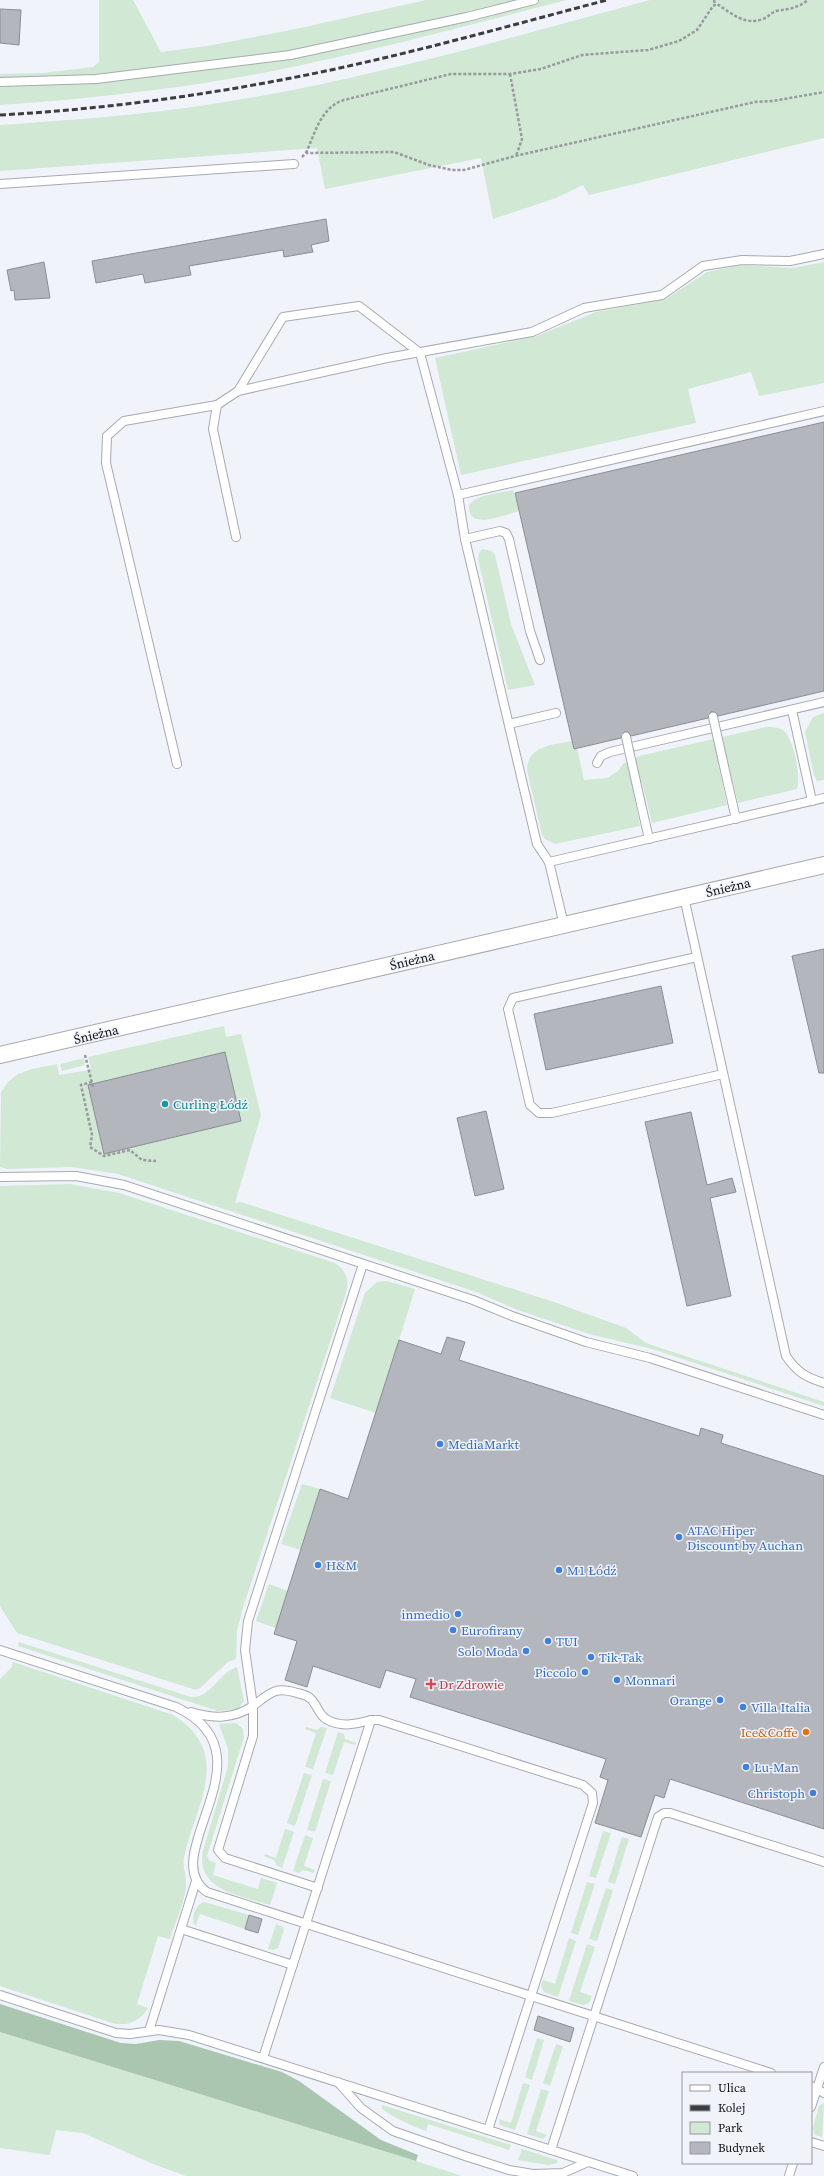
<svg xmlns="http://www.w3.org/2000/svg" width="824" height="2176" viewBox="0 0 824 2176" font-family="'Source Serif 4',serif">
<rect width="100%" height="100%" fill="#f1f3fb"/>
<g fill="#d0e8d4">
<path d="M99,0H133L161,52L207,46L291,30L426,0H567C477,23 387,47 297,66C199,87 99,98 0,105V74L43,73L93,67L99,62Z"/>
<path d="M650,0H824V138L589,195L583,185L556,198L493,219L481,158L325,189L317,148L0,171V125C67,120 133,116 199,106C352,84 502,40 650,0Z"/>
<polygon points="824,262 824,383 759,396 751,372 688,389 696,423 461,475 435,358 537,336 596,312 666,299 707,272 741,265 793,268"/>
<path d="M513,490L519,511C507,514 489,522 476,519C473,518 471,516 470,513C462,495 501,493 513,490Z"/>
<polygon points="482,549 492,551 495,555 511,624 535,685 508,690 478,559 479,553"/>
<polygon points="824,713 824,780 817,781 814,775 805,732 813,717"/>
<path d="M766,727C773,727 779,727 784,731C794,740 801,777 797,789L738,803L728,762L718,764L727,805L652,823L642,782L632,785L640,826L555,844L545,839L542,835L527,770C527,745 554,745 572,741L574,749L577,748L584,780L607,778L618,771L623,764L639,756Z"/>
<polygon points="224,1026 226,1037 241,1034 261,1115 235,1203 241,1202 554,1302 626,1328 646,1343 824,1402 824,1406 652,1349 589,1334 515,1309 476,1292 118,1174 71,1167 7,1169 0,1167 1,1092 8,1082 18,1074 32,1069 57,1064 59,1075 89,1070 91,1067 88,1057"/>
<polygon points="84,1058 85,1065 62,1071 60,1064"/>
<path d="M70,1184L119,1193L335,1263C345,1269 349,1279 347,1290L242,1611L237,1631L236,1659L228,1662L200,1688L196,1690L17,1633L0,1606V1186Z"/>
<polygon points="387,1281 415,1289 376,1413 330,1398 365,1293 377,1282"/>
<polygon points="302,1484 320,1489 301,1550 281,1544"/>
<polygon points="269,1584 288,1591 276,1628 256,1621"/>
<path d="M19,1642L191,1697C212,1698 219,1672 237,1667L244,1701L238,1709L218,1711L18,1646Z"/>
<path d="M13,1662L173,1715C234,1753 196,1804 184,1857C182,1867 187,1876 186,1887C184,1904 175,1923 170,1939L158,1936L137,2004L148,2008C140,2021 127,2027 112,2023L0,1986V1679L11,1668Z"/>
<path d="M236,1723L243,1729L244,1737L207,1856L209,1860L216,1863L213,1875L258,1889L261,1878L277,1883L270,1905C242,1896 195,1891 203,1851L228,1766V1749L219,1724Z"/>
<polygon points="306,1727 317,1730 321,1727 327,1728 313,1769 305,1767 316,1733 305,1729"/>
<polygon points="338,1732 344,1734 345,1739 356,1743 355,1745 344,1742 333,1775 325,1773"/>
<polygon points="304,1773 312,1775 295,1826 287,1823"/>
<polygon points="323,1779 331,1781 315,1832 307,1830"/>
<polygon points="285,1829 294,1832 282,1868 276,1865 275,1861 264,1856 265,1854 276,1858"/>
<polygon points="603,1831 611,1833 596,1878 589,1876"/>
<polygon points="305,1835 313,1838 304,1866 315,1870 313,1873 303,1870 299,1873 293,1871"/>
<polygon points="622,1837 629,1839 615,1884 608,1882"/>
<polygon points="587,1882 595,1884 578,1935 571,1933"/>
<polygon points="606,1888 613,1890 597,1941 589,1939"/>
<path d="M204,1902L249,1915L245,1929L200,1914L196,1925L194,1924C191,1917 196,1904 204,1902Z"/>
<polygon points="276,1924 283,1927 284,1930 278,1948 273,1950 268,1949"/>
<polygon points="569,1938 576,1941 558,1997 544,1992 541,1986 543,1980 555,1984"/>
<polygon points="587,1944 595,1947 580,1992 592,1996 589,2003 583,2005 569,2001"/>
<polygon points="0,2032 416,2161 462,2176 186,2176 153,2164 83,2133 56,2130 50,2155 0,2148"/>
<polygon points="537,2038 544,2040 532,2080 525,2077"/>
<polygon points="556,2044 563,2046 550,2086 543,2083"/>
<polygon points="523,2083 530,2085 515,2130 500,2125 499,2119 511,2123"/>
<polygon points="541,2089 549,2091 536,2131 547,2135 543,2139 527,2134"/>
<polygon points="824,2103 822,2137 815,2135 813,2128 819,2106"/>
<path d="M382,2105L511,2145L509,2150L428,2124L426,2131C410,2125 396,2119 382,2109Z"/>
<polygon points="522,2149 557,2160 558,2163 548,2165 518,2160"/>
</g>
<polygon fill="#abc6b0" points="0,2004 121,2043 136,2044 159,2040 179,2041 282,2072 299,2081 381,2140 418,2155 416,2161 0,2032"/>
<g fill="#b4b6bd" stroke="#8a8d94">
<polygon points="0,9 21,10 19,45 0,43"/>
<polygon points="326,219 329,241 311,245 313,252 284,257 283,250 189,266 191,275 145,283 143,274 96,283 92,261"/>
<polygon points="44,262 50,298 15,300 14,290 11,291 7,270"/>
<polygon points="824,422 824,691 718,716 715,712 711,712 708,718 631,736 628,732 624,732 621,738 574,749 515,493"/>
<polygon points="824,949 824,1073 819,1073 792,956"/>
<polygon points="661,986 673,1043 546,1070 534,1014"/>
<polygon points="225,1052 241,1121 104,1154 88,1085"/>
<polygon points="486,1111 504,1189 475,1196 457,1118"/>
<polygon points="691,1112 707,1185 732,1178 736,1192 710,1198 731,1296 687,1306 645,1122"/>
<polygon points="447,1337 465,1342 459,1360 699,1436 701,1428 723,1435 721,1443 824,1476 824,1829 670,1779 664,1798 655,1795 641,1837 595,1823 608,1780 600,1777 606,1759 410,1697 416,1679 386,1670 380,1688 313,1666 307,1687 285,1680 297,1641 274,1634 320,1489 348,1499 399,1340 441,1354"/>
<polygon points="249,1915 262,1919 258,1933 245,1929"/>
<polygon points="538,2016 574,2028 570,2042 534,2030"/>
</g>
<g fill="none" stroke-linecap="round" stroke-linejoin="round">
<g stroke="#a7aab1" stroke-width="10">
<g id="service">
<polyline points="0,82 96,79 290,55 467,17 534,0"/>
<polyline points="0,184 294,164"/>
<polyline points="238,391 283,317 359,306 420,353 458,495 465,539 537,844 549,862 564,925"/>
<polyline points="458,495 824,411"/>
<polyline points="236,537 213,429 217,405 238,391 387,358 532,332 584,308 662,295 703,266 742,260 790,261 824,254"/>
<polyline points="465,539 500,531 506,533 509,539 530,631 540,660"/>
<polyline points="792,710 812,801"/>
<polyline points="509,724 556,713"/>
<polyline points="597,763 601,756 610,752 824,702"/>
<polyline points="177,764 106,463 107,436 124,421 217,405"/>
<polyline points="728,784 736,819"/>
<polyline points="641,804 649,839"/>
<polyline points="549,862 824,798"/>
<path d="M684,897L786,1356C797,1372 805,1377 824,1383"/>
<polyline points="697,957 513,998 508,1009 530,1105 539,1113 552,1113 723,1074"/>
<polyline points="0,1177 76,1176 124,1185 473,1300 512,1316 586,1342 650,1358 824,1415"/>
<path d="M0,1650L176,1707C277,1754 154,1855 207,1892L771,2073"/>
<path d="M191,1712C214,1719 233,1719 253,1706L245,1650L248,1621L363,1264"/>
<path d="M318,1888L225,1858L218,1850L253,1736V1706C270,1693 275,1686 297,1693C302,1694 307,1695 311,1699C317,1705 319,1715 326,1719C341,1728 356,1724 371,1720"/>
<polyline points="181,1929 293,1965"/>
<polyline points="0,1995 116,2033 130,2034 159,2030 189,2035 633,2176"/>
<polyline points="149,2031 196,1881"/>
<polyline points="263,2058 371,1720 379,1720 583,1785 592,1793 593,1803 488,2130"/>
<polyline points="338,2082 361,2108 393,2131 465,2156 509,2170 533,2174 563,2173 588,2162"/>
<polyline points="811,2086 824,2093"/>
<polyline points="811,2107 824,2067"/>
<polyline points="811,2142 824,2146"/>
<polyline points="551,2150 658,1817 664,1813 670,1813 824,1862"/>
<polyline points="789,2176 793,2163"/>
</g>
</g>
<g stroke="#a7aab1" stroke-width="18">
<polyline id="minor" points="0,1055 824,865"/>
</g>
<g stroke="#97999e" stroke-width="2.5" stroke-dasharray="3 2" stroke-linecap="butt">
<polyline points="714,0 715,5"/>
<polyline points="510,74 522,139 516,156"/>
<path d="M306,153C315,133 321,107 344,100L451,74H510L541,69L582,55L648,50L679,41L697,30L713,6L717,4C731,13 745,26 763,19C768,17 771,13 776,11C789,9 798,8 808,0"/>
<polyline points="302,157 306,153 394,152 429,165 452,170 464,170 515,156 755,102 773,101 824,92"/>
<polyline points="85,1055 93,1087"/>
<polyline points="92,1082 81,1085 92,1135 90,1147 104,1156 130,1150 142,1160 156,1161"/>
</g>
<use href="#service" stroke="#fff" stroke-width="8"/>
<use href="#minor" stroke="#fff" stroke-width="16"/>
<path stroke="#3c3d40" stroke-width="3" stroke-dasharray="6 3" stroke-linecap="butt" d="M0,115C108,109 215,94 321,72C417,52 512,25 607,0"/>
<g stroke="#a7aab1" stroke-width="10" stroke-linecap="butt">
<g id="service-bridge">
<polyline points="713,717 728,784"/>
<polyline points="626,737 641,804"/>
</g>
</g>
<use href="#service-bridge" stroke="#fff" stroke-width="8"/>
</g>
<circle fill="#0f9aa8" stroke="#f1f3fb" stroke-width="1.5" cx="165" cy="1104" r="4"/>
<g fill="#3f7fe0" stroke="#f1f3fb" stroke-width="1.5">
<circle cx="440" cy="1444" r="4"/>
<circle cx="679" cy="1537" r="4"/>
<circle cx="318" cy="1565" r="4"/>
<circle cx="559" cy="1570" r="4"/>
<circle cx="458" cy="1614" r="4"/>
<circle cx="453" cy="1630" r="4"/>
<circle cx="548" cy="1641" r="4"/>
<circle cx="526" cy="1651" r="4"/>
<circle cx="591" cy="1657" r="4"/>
<circle cx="585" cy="1672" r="4"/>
<circle cx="617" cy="1680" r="4"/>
<circle cx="720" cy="1700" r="4"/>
<circle cx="743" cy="1707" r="4"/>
<circle cx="746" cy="1767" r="4"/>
<circle cx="813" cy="1793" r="4"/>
</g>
<path fill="#e0444e" stroke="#f1f3fb" stroke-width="1.5" d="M429 1678h4v4h4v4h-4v4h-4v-4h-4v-4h4z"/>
<circle fill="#e8710a" stroke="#f1f3fb" stroke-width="1.5" cx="806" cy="1732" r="4"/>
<g text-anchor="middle" stroke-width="3" stroke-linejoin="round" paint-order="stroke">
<g font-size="13" fill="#0f1012" stroke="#f1f3fb">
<text transform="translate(728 887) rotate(-13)" y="5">Śnieżna</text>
<text transform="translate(412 960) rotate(-13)" y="5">Śnieżna</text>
<text transform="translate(96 1034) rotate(-13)" y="5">Śnieżna</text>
</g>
<g font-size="13" fill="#0d838f" stroke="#f1f3fb" text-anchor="start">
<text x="173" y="1109">Curling Łódź</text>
</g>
<g font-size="13" fill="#366cbe" stroke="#f1f3fb" text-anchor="start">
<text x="448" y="1449">MediaMarkt</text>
<text x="687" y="1535">ATAC Hiper<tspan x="687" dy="15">Discount by Auchan</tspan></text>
<text x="326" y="1570">H&amp;M</text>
<text x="567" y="1575">M1 Łódź</text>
<text x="450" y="1619" text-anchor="end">inmedio</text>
<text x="461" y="1635">Eurofirany</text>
<text x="556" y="1646">TUI</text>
<text x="518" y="1656" text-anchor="end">Solo Moda</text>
<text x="599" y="1662">Tik-Tak</text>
<text x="577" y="1677" text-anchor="end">Piccolo</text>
<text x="625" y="1685">Monnari</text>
<text x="712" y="1705" text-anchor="end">Orange</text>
<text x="751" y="1712">Villa Italia</text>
<text x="754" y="1772">Lu-Man</text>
<text x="805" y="1798" text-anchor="end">Christoph</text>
</g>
<g font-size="13" fill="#be3a42" stroke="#f1f3fb" text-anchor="start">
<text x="439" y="1689">Dr Zdrowie</text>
</g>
<g font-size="13" fill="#c56008" stroke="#f1f3fb" text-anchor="end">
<text x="798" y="1737">Ice&amp;Coffe</text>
</g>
</g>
<rect x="682" y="2072" width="130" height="92" fill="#f1f3fb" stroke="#97989e"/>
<rect x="690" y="2085" width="20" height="6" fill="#ffffff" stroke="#97989e"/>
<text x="718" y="2092" font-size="12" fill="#0f1012">Ulica</text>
<rect x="690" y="2105" width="20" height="6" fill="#3c3d40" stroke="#97989e"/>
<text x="718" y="2112" font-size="12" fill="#0f1012">Kolej</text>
<rect x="690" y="2122" width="20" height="12" fill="#d0e8d4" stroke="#97989e"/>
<text x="718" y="2132" font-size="12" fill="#0f1012">Park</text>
<rect x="690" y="2142" width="20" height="12" fill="#b4b6bd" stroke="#97989e"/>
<text x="718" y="2152" font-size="12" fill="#0f1012">Budynek</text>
</svg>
